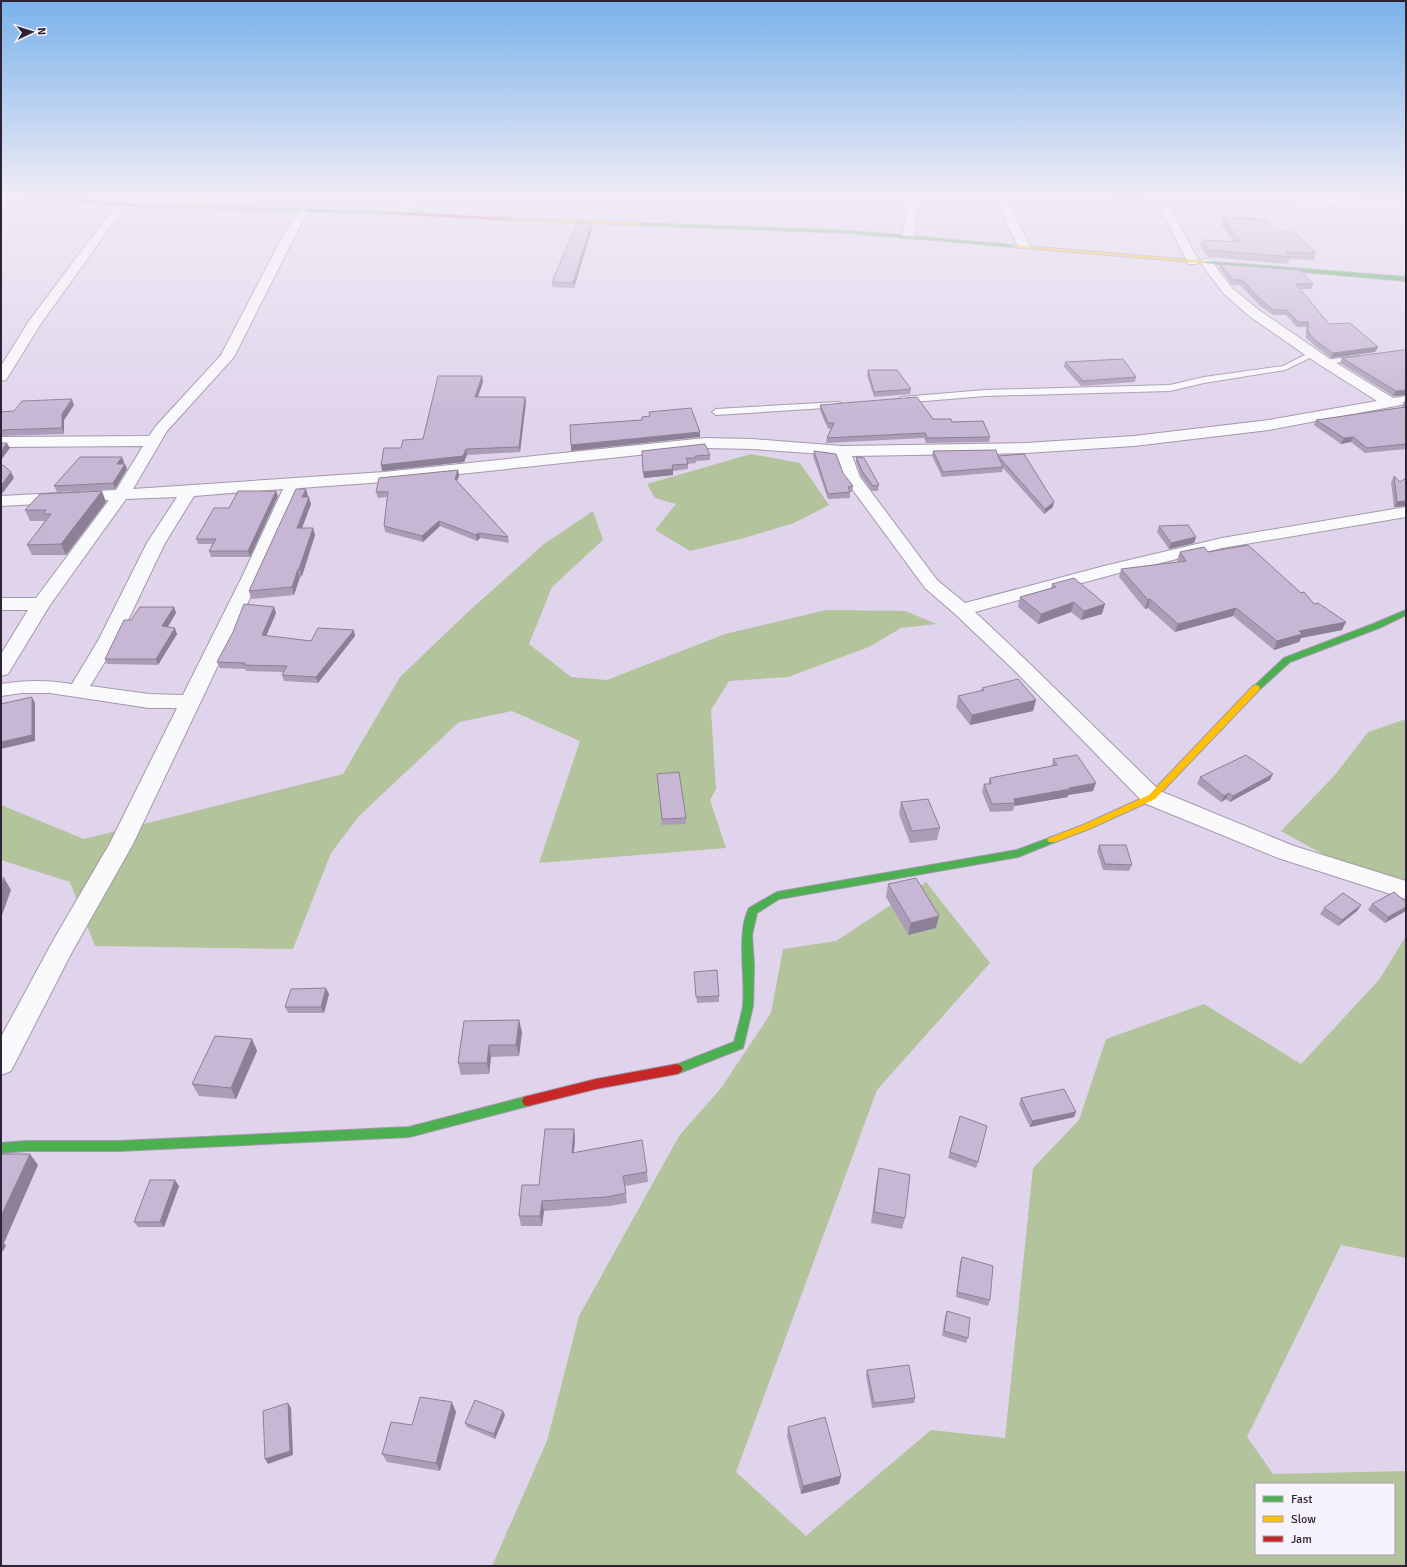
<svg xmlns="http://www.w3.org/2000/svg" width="1407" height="1567" viewBox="0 0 1407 1567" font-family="Signika,sans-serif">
<rect width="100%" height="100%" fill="#e0d4ec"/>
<g fill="#b3c39b" fill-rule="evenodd">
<polygon points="751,454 800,463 829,505 794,523 744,538 690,551 655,530 676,504 655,498 647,484"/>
<polygon points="593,511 603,540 552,587 529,644 571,677 607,680 725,634 826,610 905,611 937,624 901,628 869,647 788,677 729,681 711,710 716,789 710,800 726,848 539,863 580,741 512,711 459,722 359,816 331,853 293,949 95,946 70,882 1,860 1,805 84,839 343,774 400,677 469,611 544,544"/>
<polygon points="1406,719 1406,900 1281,831 1334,776 1368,732"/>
<path d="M926,882L990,963L877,1090L736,1472L806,1536L931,1430L1005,1438L1033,1168L1079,1120L1106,1039L1204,1004L1301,1064L1379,980L1406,936V1258L1341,1245L1247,1437L1273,1474L1406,1471V1566H492L547,1441L579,1316L679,1136L721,1088L771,1013L783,949L836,941ZM1256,1484H1394V1554H1256Z"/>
</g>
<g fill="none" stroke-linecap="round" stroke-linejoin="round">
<g stroke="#a299ab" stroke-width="2">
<g id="lane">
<polygon points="1311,352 1317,352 1318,354 1285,370 1204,383 1170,391 985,396 901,403 897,400 901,397 985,390 1170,385 1204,377 1283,366"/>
<polygon points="1359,356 1363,358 1362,360 1325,364 1321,362 1325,360"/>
<polygon points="838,402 841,403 842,405 841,407 716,415 712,412 716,409"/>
</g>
</g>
<g stroke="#a299ab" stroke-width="2">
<g id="street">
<polygon points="3,197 16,197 5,206 1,207 1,199"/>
<polygon points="405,197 416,197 406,215 398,215 397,213"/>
<polygon points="909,197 919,197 914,236 912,238 904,238 902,236"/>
<polygon points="995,197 1006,197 1030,246 1028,248 1020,248 1018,246"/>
<polygon points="1266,197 1406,201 1406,207 1322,206 1271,200"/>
<polygon points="122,201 127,204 42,322 6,380 1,381 1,366 29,321 118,202"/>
<polygon points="1165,205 1170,208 1199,261 1197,264 1189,264 1187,261 1160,208"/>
<path d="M304,208L309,211L297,232L234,357L167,431L133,489L384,472L705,438L752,439L842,446L1026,443L1134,436L1269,420L1377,401L1320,365L1249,316L1224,294L1200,262L1202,259H1210L1232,288L1259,310L1330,359L1393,398L1406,396V404L1269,430L1134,446L1026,453L852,456L860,477L937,580L965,603L1104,566L1222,538L1406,507V517L1222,548L1115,574L975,612L1029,663L1160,791L1294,846L1406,881V899L1278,858L1144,803L1015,671L955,614L925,588L844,478L836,455L752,449L705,448L384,482L300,488L260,577L133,844L72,952L11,1071L1,1075V1037L54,939L110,843L177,708H149L50,693H22L1,696V684C25,680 48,680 72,684L99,639L147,543L177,497L126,499L50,605L8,674L1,676V654L28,610H1V598H36L109,500L1,506V496L116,490L143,446L1,447V437L149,436L156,426L221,355L285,232L300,209ZM283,489L242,577L183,695L149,694L90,686L119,639L165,543L194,496Z"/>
</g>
</g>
<g stroke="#a299ab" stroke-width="2">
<g id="fast">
<polygon points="129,204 395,212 397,213 395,214 131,206"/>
<polygon points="640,223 850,231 1014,245 1016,246 1014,247 850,233 638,225"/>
<polygon points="1202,261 1406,277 1406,281 1204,263 1202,262"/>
<polygon points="1406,610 1406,615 1379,628 1290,662 1259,690 1253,690 1252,688 1284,658 1373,624"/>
<path d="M1052,837L1055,838L1057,840L1055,842L1018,857L779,899L757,913L752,935L754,965L753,1006L743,1048L677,1074L673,1072L671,1069L673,1066L734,1042C737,1030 741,1018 743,1006C746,977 736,934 749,908L777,892L1017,850Z"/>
<polygon points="528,1096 532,1097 534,1101 532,1105 528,1106 409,1137 119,1151 26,1151 1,1153 1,1143 26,1141 119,1141 409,1127"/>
</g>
</g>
<g stroke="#a299ab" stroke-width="2">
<g id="slow">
<polygon points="505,218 640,223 642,224 640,225 503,220"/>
<polygon points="1014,245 1204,261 1206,262 1204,263 1012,247 1012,246"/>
<polygon points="1256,685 1259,686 1260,688 1259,690 1155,799 1089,829 1055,842 1049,842 1047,840 1049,838 1083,825 1149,795 1253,686"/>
</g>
</g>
<g stroke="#a299ab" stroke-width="2">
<g id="jam">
<polygon points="23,197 48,197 131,204 133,205 131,206"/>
<polygon points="395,212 505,218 507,219 505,220 393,214"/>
<polygon points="677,1064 681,1066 683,1069 681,1072 677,1074 596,1089 528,1106 524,1105 522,1101 524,1097 596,1079"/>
</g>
</g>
<use href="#lane" fill="#faf9fc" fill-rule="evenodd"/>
<use href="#street" fill="#faf9fc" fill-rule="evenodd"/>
<use href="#fast" fill="#4caf50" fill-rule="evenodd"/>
<use href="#slow" fill="#ffc107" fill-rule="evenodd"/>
<use href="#jam" fill="#c62828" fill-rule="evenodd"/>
</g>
<g fill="#ab9db7">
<polygon points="1117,197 1139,197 1137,204 1116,203"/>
<polygon points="1223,218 1276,232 1316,253 1314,260 1290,259 1288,264 1208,257 1200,246 1202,240 1234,242 1221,225"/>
<polygon points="592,229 574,288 552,287 552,282"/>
<polygon points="1220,264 1313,284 1312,289 1300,289 1329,324 1378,347 1375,352 1331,358 1314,345 1306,338 1306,327 1297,327 1286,315 1273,315 1260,306 1240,285 1232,285 1219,268"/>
<polygon points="1342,358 1406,395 1393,396 1340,363"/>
<polygon points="1065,362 1136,377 1135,382 1081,386 1064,367"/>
<polygon points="868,370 911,389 910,394 874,397 867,375"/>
<polygon points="482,376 483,382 478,397 526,402 520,452 467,455 464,462 382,471 401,448 423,439"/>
<polygon points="1404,401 1406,401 1406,449 1365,453 1351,442 1341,444 1314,425 1316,420 1403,407 1402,406"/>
<polygon points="74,405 64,420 64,434 1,436 1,412 14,411"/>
<polygon points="820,405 952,422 990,437 989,442 926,443 924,438 826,443 827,438 831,428 828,429 820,410"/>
<polygon points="642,451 710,455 710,460 696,461 696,463 688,464 688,469 673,471 673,475 644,478"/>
<polygon points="814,451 853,486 852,492 850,492 850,498 828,499 813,456"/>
<polygon points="933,451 998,456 1053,507 1044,514 1003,468 1002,472 942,477 932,456"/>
<polygon points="122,457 124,462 123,464 125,464 127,469 115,489 57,492 54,486"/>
<polygon points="856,457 879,485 878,491 872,491 861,476 856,462"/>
<polygon points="458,470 459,476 457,481 508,537 509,543 480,538 477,541 440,526 423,542 385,532 384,526 387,497 378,498 376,492"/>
<polygon points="1394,476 1406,506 1394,507 1391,482"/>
<polygon points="278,496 250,557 211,557 209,551 212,544 198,544 196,539 229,508"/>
<polygon points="308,496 307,497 311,504 302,528 315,535 302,576 300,577 294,595 251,599 249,591"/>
<polygon points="106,502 66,555 32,555 27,545 45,521 30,521 25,510"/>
<polygon points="1159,526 1196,537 1194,543 1169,549 1157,532"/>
<polygon points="1180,552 1208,552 1301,593 1314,604 1342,630 1301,638 1299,642 1274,650 1233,616 1175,632 1148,608 1145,609 1119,577 1121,569 1178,562 1177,560"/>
<polygon points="1052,584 1102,614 1081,620 1071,612 1038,624 1018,607 1020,597 1051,588"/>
<polygon points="174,607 176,613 168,627 177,634 158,665 107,664 105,659 131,620"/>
<polygon points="274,607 276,613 266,636 311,641 355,636 318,683 284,681 282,675 283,672 246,671 245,669 220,668 217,662"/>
<polygon points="982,688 1036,700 1033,711 970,725 956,707 958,696 981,691"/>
<polygon points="1053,759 1093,791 1068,795 1068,797 1014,806 1013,811 990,812 982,792 984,784 988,784 990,778 1052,766"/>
<polygon points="657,774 686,818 686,824 662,825"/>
<polygon points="1200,777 1270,780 1230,802 1226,799 1221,802 1197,784"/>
<polygon points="901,802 940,828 937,840 910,843 899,814"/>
<polygon points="1099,845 1132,865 1129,871 1103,870 1097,851"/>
<polygon points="888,884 936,928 908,935 886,897"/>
<polygon points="1406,902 1385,923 1368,910 1372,904"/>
<polygon points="1361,905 1357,911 1338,926 1320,914 1324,908"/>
<polygon points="694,972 719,996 719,1002 697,1003"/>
<polygon points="329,994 324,1013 288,1013 285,1007"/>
<polygon points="464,1021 522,1032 519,1056 491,1057 489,1074 461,1075 458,1063"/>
<polygon points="252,1039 257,1051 236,1099 199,1096 192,1084"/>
<polygon points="1021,1098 1076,1112 1074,1117 1030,1127 1019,1104"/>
<polygon points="960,1116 978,1162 976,1168 948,1158"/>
<polygon points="574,1129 575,1139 574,1152 647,1172 648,1182 625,1186 627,1203 609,1206 544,1211 542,1226 521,1226 519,1216 539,1185"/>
<polygon points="879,1168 905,1218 902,1229 871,1223 877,1179"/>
<polygon points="179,1186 164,1227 138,1227 134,1222"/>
<polygon points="962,1257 990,1300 988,1306 956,1297 960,1262"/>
<polygon points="947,1311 968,1338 966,1343 942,1336 945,1316"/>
<polygon points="867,1370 915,1398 914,1403 872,1408 866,1375"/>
<polygon points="456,1412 440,1471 387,1462 382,1454 412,1425"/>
<polygon points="505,1415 495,1439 467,1427 465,1423"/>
<polygon points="788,1427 841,1476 839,1484 801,1494 787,1436"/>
</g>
<g fill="#8b8095">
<polygon points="591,224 592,229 574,288 573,283"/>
<polygon points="1378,347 1375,352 1331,358 1333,353"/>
<polygon points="482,376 483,382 476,402 475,397"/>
<polygon points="1406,390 1406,395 1393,396 1396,391"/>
<polygon points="525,397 526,402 520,452 519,447"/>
<polygon points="72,399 74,405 64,420 64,434 62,428 62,414"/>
<polygon points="700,432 700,437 571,451 571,445"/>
<polygon points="1353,437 1351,442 1341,444 1344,438"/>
<polygon points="7,443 10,448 1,460 1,451"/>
<polygon points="466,449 467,455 464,462 382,471 381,465"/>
<polygon points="122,457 124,462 119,469 117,464"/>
<polygon points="125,464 127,469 115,489 113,483"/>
<polygon points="673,469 673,475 644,478 643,472"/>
<polygon points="458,470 459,476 455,484 455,479"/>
<polygon points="11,472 14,478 1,495 1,486"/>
<polygon points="306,489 308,496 304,504 302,497"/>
<polygon points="102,491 106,502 66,555 61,544"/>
<polygon points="276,491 278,496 250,557 248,551"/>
<polygon points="309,497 311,504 299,536 297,528"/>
<polygon points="1406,501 1406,506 1394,507 1397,502"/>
<polygon points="1054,502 1053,507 1044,514 1045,509"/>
<polygon points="439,521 440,526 423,542 422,536"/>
<polygon points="313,528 315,535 302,576 299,569"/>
<polygon points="479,533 480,538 477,541 476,535"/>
<polygon points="1196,537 1194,543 1169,549 1171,543"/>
<polygon points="298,569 300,577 294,595 292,587"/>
<polygon points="1150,599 1148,608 1145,609 1148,600"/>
<polygon points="1074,602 1071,612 1038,624 1041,614"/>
<polygon points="1105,604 1102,614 1081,620 1084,611"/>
<polygon points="174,607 176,613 164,632 162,626"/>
<polygon points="274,607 276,613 264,641 262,635"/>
<polygon points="1236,608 1233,616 1175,632 1178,624"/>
<polygon points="1346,622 1342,630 1301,638 1299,642 1274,650 1277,641 1299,631"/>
<polygon points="175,628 177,634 158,665 156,659"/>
<polygon points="354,630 355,636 318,683 316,677"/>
<polygon points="32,697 35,703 35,741 1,749 1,742"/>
<polygon points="1036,700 1033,711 970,725 972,715"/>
<polygon points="1273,774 1270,780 1230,802 1233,796"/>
<polygon points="1096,783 1093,791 1068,795 1068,797 1014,806 1015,803 1014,799 1069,788"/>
<polygon points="1229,793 1226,799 1221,802 1224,796"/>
<polygon points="4,878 11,890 1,918 1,885"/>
<polygon points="1361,905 1357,911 1338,926 1342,920"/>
<polygon points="1406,907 1406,911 1385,923 1388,917"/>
<polygon points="939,916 936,928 908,935 911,923"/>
<polygon points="326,988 329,994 324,1013 321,1007"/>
<polygon points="519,1020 522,1032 519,1056 516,1045"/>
<polygon points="252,1039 257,1051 236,1099 231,1088"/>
<polygon points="489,1045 491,1057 489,1074 487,1063"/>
<polygon points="1076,1112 1074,1117 1030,1127 1032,1121"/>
<polygon points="574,1129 575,1139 573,1162 572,1153"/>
<polygon points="30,1154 38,1165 4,1243 6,1246 1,1254 1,1216"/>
<polygon points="175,1180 179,1186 164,1227 160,1222"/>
<polygon points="542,1201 544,1211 542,1226 540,1216"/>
<polygon points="452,1402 456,1412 440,1471 436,1463"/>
<polygon points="288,1403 291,1408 293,1455 268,1464 265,1459"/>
<polygon points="503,1411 505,1415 495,1439 494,1434"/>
<polygon points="841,1476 839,1484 801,1494 803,1486"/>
</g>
<g fill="#c7b7d5" stroke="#8b8095">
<polygon points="1223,218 1263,219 1276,232 1295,232 1316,253 1286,252 1291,257 1210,250 1202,240 1241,242"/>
<polygon points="577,222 591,224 573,283 552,282"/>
<polygon points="1220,264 1301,270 1313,284 1296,284 1329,324 1350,323 1378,347 1333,353 1315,340 1308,332 1308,322 1298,322 1287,310 1274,310 1262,301 1242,280 1233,280"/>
<polygon points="1403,350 1406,350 1406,390 1396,391 1342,358"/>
<polygon points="1123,359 1136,377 1083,381 1065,362"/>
<polygon points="868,370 897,370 911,389 874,392"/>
<polygon points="438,376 482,376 475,397 525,397 519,447 466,449 463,456 381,465 384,448 401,448 403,440 423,439"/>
<polygon points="917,397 933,419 951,419 952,422 983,421 990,437 927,438 925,433 827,438 834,423 828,423 820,405"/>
<polygon points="72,399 62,414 62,428 1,430 1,412 14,411 22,401"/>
<polygon points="1406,407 1406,444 1367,448 1353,437 1344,438 1316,420"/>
<polygon points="691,408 700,432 571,445 570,425 642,420 642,417 650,416 649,412"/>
<polygon points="1,443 7,443 1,451"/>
<polygon points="705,444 710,455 695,456 696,458 686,458 688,464 672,465 673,469 643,472 642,451"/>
<polygon points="996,450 998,456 1024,454 1054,502 1045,509 998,456 1003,467 943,472 933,451"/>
<polygon points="814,451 836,454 843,473 853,486 848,487 850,492 828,494"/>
<polygon points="80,457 122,457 117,464 125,464 113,483 54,486"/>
<polygon points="856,457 864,458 879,485 873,486 862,471"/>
<polygon points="3,465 11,472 1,486 1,466"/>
<polygon points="458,470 455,479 508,537 479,533 476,535 439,521 422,536 384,526 388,492 376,492 379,478"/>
<polygon points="1394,476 1400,482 1406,478 1406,501 1397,502"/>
<polygon points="296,489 306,489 302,497 309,497 297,528 313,528 299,569 298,569 292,587 249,591"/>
<polygon points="102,491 61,544 27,545 51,514 43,514 46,510 25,510 40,494"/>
<polygon points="238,491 276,491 248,551 209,551 216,539 196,539 214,508 229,508"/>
<polygon points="1188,525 1196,537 1171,543 1159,526"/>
<polygon points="1248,545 1301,593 1304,592 1314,604 1318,603 1346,622 1299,631 1302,634 1277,641 1236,608 1178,624 1150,599 1148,600 1121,569 1186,561 1180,552 1204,547 1208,552"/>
<polygon points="1074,578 1105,604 1084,611 1074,602 1041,614 1020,597 1056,587 1052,584"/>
<polygon points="244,604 274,607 262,635 311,641 318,628 354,630 316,677 282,675 287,666 244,665 245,663 217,662 233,632"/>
<polygon points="140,607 174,607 162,626 175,628 156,659 105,659 124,620 131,620"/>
<polygon points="1018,679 1036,700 972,715 958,696 984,690 982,688"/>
<polygon points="32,697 32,735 1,742 1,704"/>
<polygon points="1077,755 1096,783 1069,788 1070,789 1014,799 1015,803 992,804 984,784 991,784 990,778 1057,765 1053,759"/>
<polygon points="1246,755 1273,774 1233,796 1229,793 1224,796 1200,777"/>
<polygon points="679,772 686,818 662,819 657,774"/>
<polygon points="928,799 940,828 912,831 901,802"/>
<polygon points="1099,845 1126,845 1132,865 1105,864"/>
<polygon points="1,878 4,878 1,885"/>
<polygon points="916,878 939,916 911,923 888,884"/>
<polygon points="1394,892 1406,902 1406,907 1388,917 1372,904"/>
<polygon points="1343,893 1361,905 1342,920 1324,908"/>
<polygon points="717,970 719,996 696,997 694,972"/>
<polygon points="326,988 321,1007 285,1007 291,989"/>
<polygon points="519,1020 516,1045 489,1045 487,1063 458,1063 464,1021"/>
<polygon points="215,1036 252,1039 231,1088 192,1084"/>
<polygon points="1064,1089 1076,1112 1032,1121 1021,1098"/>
<polygon points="960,1116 987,1126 978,1162 950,1152"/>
<polygon points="545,1129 574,1129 572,1153 642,1140 647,1172 623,1176 626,1193 607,1197 542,1201 540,1216 519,1216 522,1185 539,1185"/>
<polygon points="1,1154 30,1154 1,1216"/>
<polygon points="879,1168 910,1175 905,1218 874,1212"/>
<polygon points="150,1180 175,1180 160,1222 134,1222"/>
<polygon points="962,1257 993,1266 990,1300 957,1292"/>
<polygon points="947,1311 970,1318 968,1338 944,1331"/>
<polygon points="909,1365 915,1398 874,1403 867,1370"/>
<polygon points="420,1397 452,1402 436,1463 382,1454 391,1422 412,1425"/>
<polygon points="475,1400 503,1411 494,1434 465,1423"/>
<polygon points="288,1403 290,1451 265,1459 263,1411"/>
<polygon points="825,1417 841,1476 803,1486 788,1427"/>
</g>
<linearGradient id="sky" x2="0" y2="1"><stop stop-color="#79b2ea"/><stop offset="0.47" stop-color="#f1ecf6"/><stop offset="1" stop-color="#f1ecf6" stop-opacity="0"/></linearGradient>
<rect width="1407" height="417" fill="url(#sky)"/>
<rect width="1407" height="1567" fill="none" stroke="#2c2334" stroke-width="4"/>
<rect x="1255" y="1483" width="140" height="72" fill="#f7f3fc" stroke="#a6a0ac"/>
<rect x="1263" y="1496" width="20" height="6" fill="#4caf50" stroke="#a6a0ac"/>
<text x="1291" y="1503" font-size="12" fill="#2c2334">Fast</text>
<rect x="1263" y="1516" width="20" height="6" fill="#ffc107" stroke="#a6a0ac"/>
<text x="1291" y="1523" font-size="12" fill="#2c2334">Slow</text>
<rect x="1263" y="1536" width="20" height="6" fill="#c62828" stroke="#a6a0ac"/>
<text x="1291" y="1543" font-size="12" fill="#2c2334">Jam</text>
<g transform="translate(32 32) rotate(86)" stroke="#f7f3fc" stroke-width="3" paint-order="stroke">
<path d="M0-3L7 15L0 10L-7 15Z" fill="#2c2334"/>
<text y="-6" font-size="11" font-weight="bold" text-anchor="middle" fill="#2c2334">N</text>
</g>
</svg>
